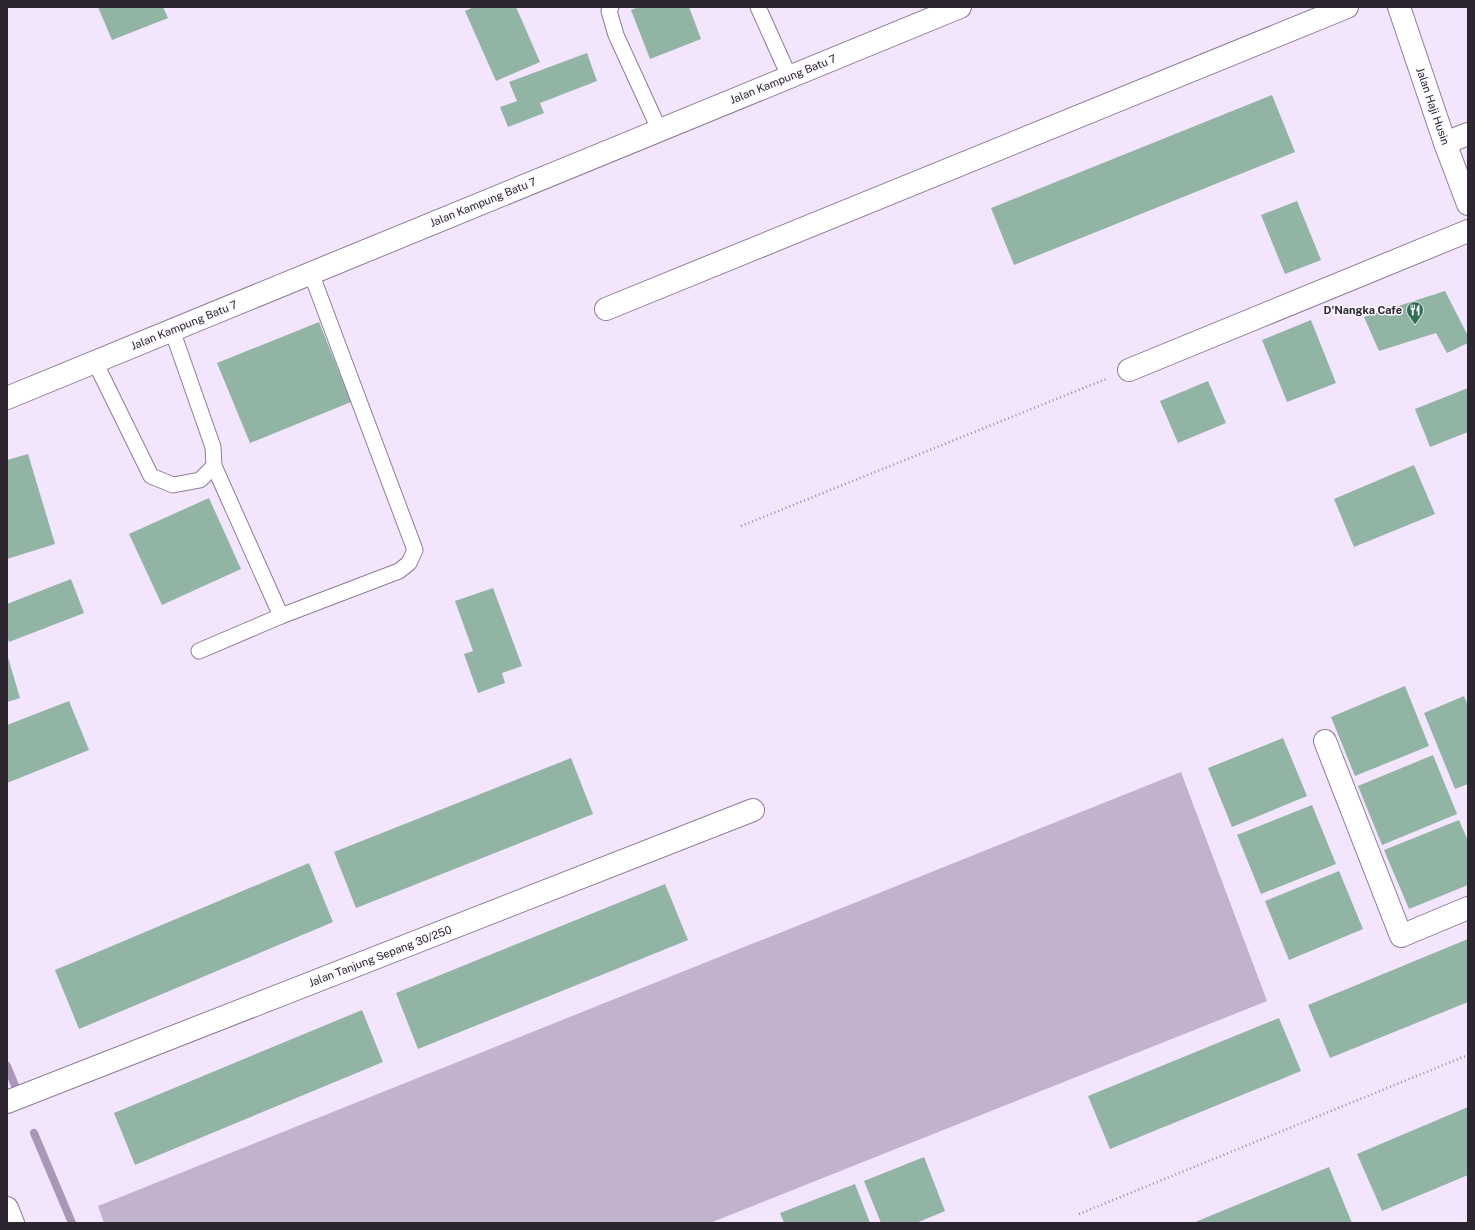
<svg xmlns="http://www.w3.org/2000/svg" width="1475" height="1230" viewBox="0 0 1475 1230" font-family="'Public Sans',sans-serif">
<rect width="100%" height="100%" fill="#f3e5fc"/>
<polygon fill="#c3b2ce" points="1181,772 1267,1001 710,1223 104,1223 98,1206"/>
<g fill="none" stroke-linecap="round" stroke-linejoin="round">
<g stroke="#aa97b7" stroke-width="8">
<polyline points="7,1066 16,1088"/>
<polyline points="34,1133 72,1223"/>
</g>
</g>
<g fill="#92b4a5">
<polygon points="98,7 163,7 168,18 112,40"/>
<polygon points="474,7 516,7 540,62 496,81 465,11"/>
<polygon points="639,7 689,7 701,39 650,59 631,10"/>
<polygon points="587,53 597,81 540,103 544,113 508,127 500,107 517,101 509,82"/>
<polygon points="1272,95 1295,152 1014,265 991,208"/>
<polygon points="1297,201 1321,260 1285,274 1261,215"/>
<polygon points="1445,291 1468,336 1468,343 1447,353 1436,333 1379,351 1364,317"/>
<polygon points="1311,320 1336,383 1287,402 1262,340"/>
<polygon points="319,322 351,402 250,443 217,363"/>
<polygon points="1208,381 1226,423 1178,443 1160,401"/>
<polygon points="1468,388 1468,432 1430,447 1415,409"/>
<polygon points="28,454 55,544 7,559 7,460"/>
<polygon points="1414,465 1435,514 1354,547 1334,499"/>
<polygon points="209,498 241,569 162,605 129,534"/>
<polygon points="71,579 84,613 9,642 7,637 7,604"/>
<polygon points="493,588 522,666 502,673 505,683 478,693 464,654 473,651 455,601"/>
<polygon points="7,654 20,698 7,702"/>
<polygon points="1405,686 1429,746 1355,776 1331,717"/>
<polygon points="1464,696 1468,706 1468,784 1455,789 1424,713"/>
<polygon points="69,701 89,750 7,783 7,725"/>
<polygon points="1283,738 1307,796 1232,827 1208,768"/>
<polygon points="1433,755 1457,814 1382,845 1358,786"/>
<polygon points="571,758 593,814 356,908 334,852"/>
<polygon points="1312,805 1336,864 1261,894 1237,835"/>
<polygon points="1459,820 1468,841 1468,885 1409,909 1384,850"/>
<polygon points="309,863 333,922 79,1029 55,970"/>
<polygon points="1339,871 1363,929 1289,960 1265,901"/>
<polygon points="665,884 688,940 418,1049 396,993"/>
<polygon points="1468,939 1468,1002 1330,1058 1308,1005"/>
<polygon points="362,1010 383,1062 135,1165 114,1113"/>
<polygon points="1279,1018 1301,1071 1110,1149 1088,1096"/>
<polygon points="1468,1107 1468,1175 1382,1211 1357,1154"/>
<polygon points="924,1157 945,1211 916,1223 881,1223 864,1181"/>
<polygon points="1329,1167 1352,1223 1193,1223 1217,1213"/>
<polygon points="855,1184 870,1223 784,1223 780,1213"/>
</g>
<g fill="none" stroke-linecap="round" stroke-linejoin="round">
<g stroke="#8d7d97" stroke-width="17">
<g id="lane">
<polyline points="611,7 609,11 616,35 659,129"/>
<polyline points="758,7 789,76"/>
<polyline points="95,362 151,476 173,485 200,480 214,466 213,447 172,330"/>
<polyline points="281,616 399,571 409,563 415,550 311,273"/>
<polyline points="199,651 281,616 214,466"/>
</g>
</g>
<g stroke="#8d7d97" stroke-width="24">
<g id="street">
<polyline points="1399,7 1445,143 1468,204"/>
<polyline points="1445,143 1468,134"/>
<polyline points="606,309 1347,7"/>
<polyline points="1129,370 1468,231"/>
<polyline points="1325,741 1401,936 1468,908"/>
<polyline points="7,1102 753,810"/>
<polyline points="7,1208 13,1223"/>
</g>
</g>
<g stroke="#8d7d97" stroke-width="24">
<polyline id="secondary" points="7,398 960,7"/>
</g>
<g stroke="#998ea0" stroke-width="2.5" stroke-dasharray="1 3" stroke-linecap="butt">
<polyline points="741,526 1106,379"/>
<polyline points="1079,1214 1468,1055"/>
</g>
<use href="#lane" stroke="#fff" stroke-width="15"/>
<use href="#street" stroke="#fff" stroke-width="22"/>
<use href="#secondary" stroke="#fff" stroke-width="22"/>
</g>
<defs>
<g id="restaurant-pin" transform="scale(0.9)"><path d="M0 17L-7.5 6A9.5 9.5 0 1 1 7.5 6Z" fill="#326d56" stroke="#faf7fd"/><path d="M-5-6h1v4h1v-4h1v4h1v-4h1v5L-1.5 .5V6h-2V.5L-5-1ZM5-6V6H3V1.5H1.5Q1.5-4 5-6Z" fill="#fff"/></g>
</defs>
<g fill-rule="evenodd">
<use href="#restaurant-pin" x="1415" y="310"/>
</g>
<g text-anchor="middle" stroke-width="3" stroke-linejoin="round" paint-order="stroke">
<g font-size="11" fill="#2d2631" stroke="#faf7fd">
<text transform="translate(783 79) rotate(-22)" y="4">Jalan Kampung Batu 7</text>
<text transform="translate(1433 106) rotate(71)" y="4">Jalan Haji Husin</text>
<text transform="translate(483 202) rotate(-22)" y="4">Jalan Kampung Batu 7</text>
<text transform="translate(184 325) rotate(-22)" y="4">Jalan Kampung Batu 7</text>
<text transform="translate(380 956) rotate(-21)" y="4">Jalan Tanjung Sepang 30/250</text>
</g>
<g font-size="11" font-weight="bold" fill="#2d2631" stroke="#faf7fd" text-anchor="end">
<text x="1402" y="314">D'Nangka Cafe</text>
</g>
</g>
<rect width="1475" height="1230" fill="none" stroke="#2d2631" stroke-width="16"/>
</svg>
